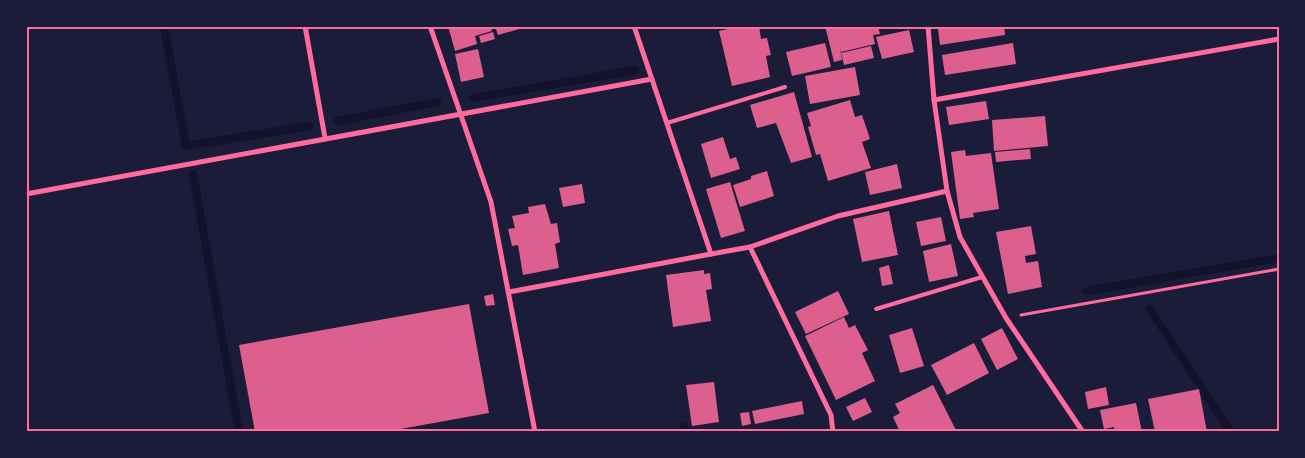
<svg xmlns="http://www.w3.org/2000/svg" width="1305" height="458" viewBox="0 0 1305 458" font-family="'Fira Sans',sans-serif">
<rect width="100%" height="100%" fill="#1b1b3a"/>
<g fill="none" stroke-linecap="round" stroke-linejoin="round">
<g stroke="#12122b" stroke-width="8">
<polyline points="164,26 186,146 309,126"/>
<polyline points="474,98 635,70"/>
<polyline points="338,121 437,102"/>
<polyline points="193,174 239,432"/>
<polyline points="1087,291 1279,258"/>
<polyline points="1150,309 1231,432"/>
<polyline points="684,426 685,432"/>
</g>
</g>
<g fill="#dd5f8e">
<polygon points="448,26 491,26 492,31 475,36 477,44 455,51"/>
<polygon points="495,26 518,26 519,29 498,35"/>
<polygon points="741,26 759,26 761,39 767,38 771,55 766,56 770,77 732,86 719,31"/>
<polygon points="825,26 878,26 880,34 873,35 875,44 841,52 840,48 842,60 834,62"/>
<polygon points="957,26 1004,26 1005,35 940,45 938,29"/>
<polygon points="909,30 914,52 882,59 876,37"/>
<polygon points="493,32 495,39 481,43 479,36"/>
<polygon points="825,43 831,67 792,76 786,52"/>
<polygon points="1013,43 1016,64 945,75 942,55"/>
<polygon points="871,46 874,58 844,65 841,53"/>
<polygon points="478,49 484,77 461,82 455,54"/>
<polygon points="855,67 860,95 810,104 805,76"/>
<polygon points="794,92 812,157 791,163 776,123 757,128 750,105"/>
<polygon points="850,100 855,117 862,115 870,139 862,142 871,168 828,181 820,154 816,155 808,127 811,126 807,113"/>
<polygon points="986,101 989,119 949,125 946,107"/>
<polygon points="1045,116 1048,146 994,151 992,120"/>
<polygon points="723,137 730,159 736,157 740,169 711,178 701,144"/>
<polygon points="1030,149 1031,159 996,162 995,152"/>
<polygon points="965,150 966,156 991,153 999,209 973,213 974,217 960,219 951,152"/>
<polygon points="897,164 902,188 870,195 865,172"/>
<polygon points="767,171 774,196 740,207 733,185 751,179 751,176"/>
<polygon points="730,182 745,231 721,238 706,189"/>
<polygon points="582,184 585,203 563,207 559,188"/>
<polygon points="545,204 551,224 557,223 560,242 555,244 559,268 523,275 518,245 512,246 508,229 515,228 512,216 529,213 528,207"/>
<polygon points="889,211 898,255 862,262 853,219"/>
<polygon points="941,217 946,241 921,246 916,222"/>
<polygon points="1031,226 1036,254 1025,256 1026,263 1038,261 1042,287 1008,294 996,232"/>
<polygon points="951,244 958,276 929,282 923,251"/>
<polygon points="889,265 893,284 882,286 879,268"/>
<polygon points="704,270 704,274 710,273 712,289 706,290 711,321 673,327 666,275"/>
<polygon points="838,291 849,314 806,334 795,312"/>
<polygon points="493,294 495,305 486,306 484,296"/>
<polygon points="469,304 489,413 384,432 255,432 239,345"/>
<polygon points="844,317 849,328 855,325 868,350 862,353 875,381 836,400 805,336"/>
<polygon points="912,328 924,366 900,373 889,335"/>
<polygon points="1002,328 1018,359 997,370 981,339"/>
<polygon points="974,343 989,373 947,395 931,365"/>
<polygon points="714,382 719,422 692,426 686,385"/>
<polygon points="933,385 957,432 900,432 893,417 900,413 895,404"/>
<polygon points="1106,387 1109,405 1088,409 1085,392"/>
<polygon points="1199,389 1207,432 1155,432 1148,399"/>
<polygon points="865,398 872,412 853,421 846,407"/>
<polygon points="802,401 804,414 755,424 752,411"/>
<polygon points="1136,403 1142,432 1115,432 1114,427 1104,429 1100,410"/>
<polygon points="749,412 751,424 742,426 740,413"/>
</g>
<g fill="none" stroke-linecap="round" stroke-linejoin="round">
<polyline stroke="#ff6b9d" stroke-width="3" points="1021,315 1279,269"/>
<g stroke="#ff6b9d" stroke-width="4">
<polyline points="667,123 785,87"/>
<polyline points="876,309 982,277"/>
</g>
<g stroke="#ff6b9d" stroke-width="5">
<polyline points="305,26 325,138"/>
<polyline points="430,26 491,202 535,432"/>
<polyline points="634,26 711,254 750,247 831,415 833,432"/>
<polyline points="928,26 934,100 947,191 960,237 1006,318 1083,432"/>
<polyline points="934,100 1279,39"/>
<polyline points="26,194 652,79"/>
<polyline points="750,247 838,216 947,191"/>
<polyline points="509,292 711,254"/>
</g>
</g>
<rect width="1305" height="458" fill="none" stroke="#1b1b3a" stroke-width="55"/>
<rect x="28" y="28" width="1250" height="402" fill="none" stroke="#ff6b9d" stroke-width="2"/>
</svg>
